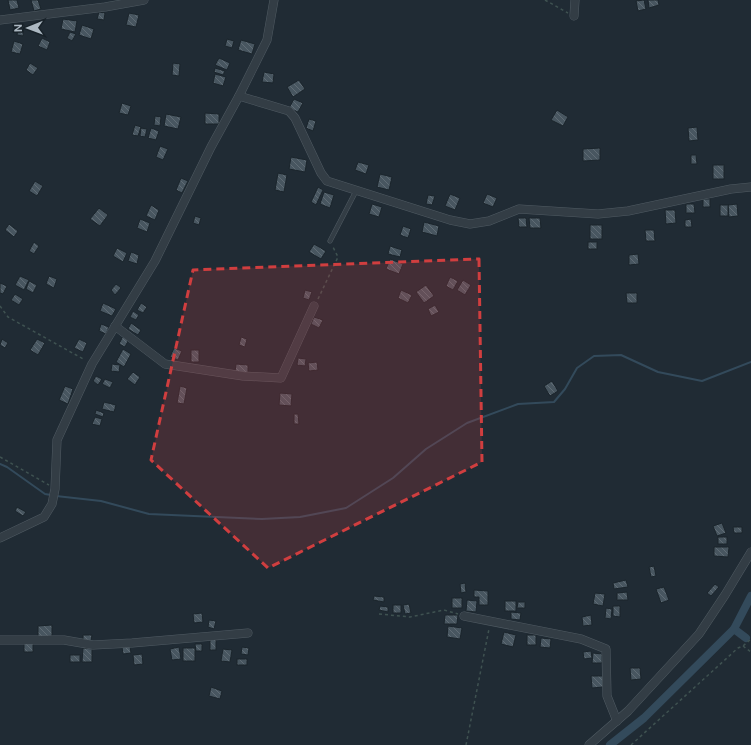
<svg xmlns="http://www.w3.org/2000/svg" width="751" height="745" viewBox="0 0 751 745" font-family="'DM Sans',sans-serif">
<defs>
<pattern id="building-back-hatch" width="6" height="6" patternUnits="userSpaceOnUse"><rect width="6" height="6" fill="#485660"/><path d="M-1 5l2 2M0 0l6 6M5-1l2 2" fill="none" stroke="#606c75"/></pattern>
</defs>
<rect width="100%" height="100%" fill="#202b34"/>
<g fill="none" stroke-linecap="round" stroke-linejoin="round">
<g stroke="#334a5b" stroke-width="2">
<polyline points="0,464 7,467 45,494 51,495"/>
<polyline points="56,496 101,501 149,514 262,519 300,517 346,508 393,478 426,449 467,423 518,404 554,402 565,389 577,368 594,356 621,355 658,372 702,381 751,362"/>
</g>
<g stroke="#334a5b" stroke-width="8">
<polyline points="734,629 746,638"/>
<polyline points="610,745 644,718 734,629 751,596"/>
</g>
</g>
<g fill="url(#building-back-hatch)" stroke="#1a242b">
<polygon points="8,0 17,0 19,8 10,10"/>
<polygon points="31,0 38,0 41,9 34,11"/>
<polygon points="644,0 646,9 638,11 636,1"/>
<polygon points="648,0 658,0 659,5 649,8"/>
<polygon points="99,12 105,13 104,20 97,19"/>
<polygon points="129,13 139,15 136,27 126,25"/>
<polygon points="63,19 77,21 75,32 61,29"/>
<polygon points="19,24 24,25 23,36 17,35"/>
<polygon points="82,25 94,29 91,39 79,35"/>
<polygon points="70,32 76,34 72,41 67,38"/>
<polygon points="42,38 50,42 47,50 38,46"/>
<polygon points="227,39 234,41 232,48 225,46"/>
<polygon points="241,40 255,44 252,54 238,50"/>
<polygon points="14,41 23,44 20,54 11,52"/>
<polygon points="219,58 230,63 227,70 215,65"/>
<polygon points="30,63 38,68 33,75 26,70"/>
<polygon points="173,63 180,64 179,76 172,75"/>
<polygon points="215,68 225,71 223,75 214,72"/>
<polygon points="264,72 274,74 273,83 262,82"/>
<polygon points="215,74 226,77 223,86 213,83"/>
<polygon points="299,80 305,89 293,97 287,87"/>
<polygon points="294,99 303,103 298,112 289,108"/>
<polygon points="122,103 131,106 128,115 119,113"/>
<polygon points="557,110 568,117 563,126 551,120"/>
<polygon points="205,113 219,114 219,124 205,124"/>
<polygon points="166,114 181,117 178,129 164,126"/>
<polygon points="155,116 161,117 160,126 154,125"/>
<polygon points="309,119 316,121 313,131 306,128"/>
<polygon points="135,125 141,127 138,136 132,135"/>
<polygon points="697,127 698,140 689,141 688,128"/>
<polygon points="141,128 147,129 145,137 140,136"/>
<polygon points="151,128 159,131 156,140 148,138"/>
<polygon points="160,146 168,149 163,160 156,157"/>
<polygon points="600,148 600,160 583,161 583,149"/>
<polygon points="691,155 696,155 697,164 691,164"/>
<polygon points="291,157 307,160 305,172 289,169"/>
<polygon points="358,162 369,165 366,174 355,170"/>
<rect x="713" y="165" width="11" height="14"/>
<polygon points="278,173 287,175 284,192 275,190"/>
<polygon points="380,174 392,177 389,190 377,187"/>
<polygon points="181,178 188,181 182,193 176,190"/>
<polygon points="35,181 43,186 37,196 29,191"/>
<polygon points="318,187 323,190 316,205 311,202"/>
<polygon points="324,192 334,195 330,208 320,204"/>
<polygon points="450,194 460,198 455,210 445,206"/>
<polygon points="487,194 497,198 493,207 483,203"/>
<polygon points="428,195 435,196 432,205 426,204"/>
<rect x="703" y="199" width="7" height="8"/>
<polygon points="372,204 382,207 379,217 369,214"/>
<polygon points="686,204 694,204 695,213 686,213"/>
<polygon points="737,204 738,216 729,217 728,205"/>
<polygon points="151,205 159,210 155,220 146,216"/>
<rect x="720" y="205" width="8" height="11"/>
<polygon points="99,208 108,215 100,226 90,219"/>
<polygon points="665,210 675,210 676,223 666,224"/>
<polygon points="195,216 201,218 199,225 193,223"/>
<polygon points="518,218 526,218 527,227 519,227"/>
<polygon points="529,218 540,218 541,228 530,228"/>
<polygon points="140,219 150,223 147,232 137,228"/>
<polygon points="691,219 692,227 685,227 685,220"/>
<polygon points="424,222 439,226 437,236 422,232"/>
<polygon points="9,224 18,231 14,237 5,230"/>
<rect x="590" y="225" width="12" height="14"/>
<polygon points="403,226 411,229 408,238 400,235"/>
<polygon points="645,230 654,230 655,241 646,241"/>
<polygon points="34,242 39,246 34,254 29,251"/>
<rect x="588" y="242" width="9" height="7"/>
<polygon points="314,244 326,251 321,259 309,252"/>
<polygon points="390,246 402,250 400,257 388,254"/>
<polygon points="117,248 127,253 123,262 113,256"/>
<polygon points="131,252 139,255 137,264 128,261"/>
<polygon points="638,254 639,264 629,265 629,255"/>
<polygon points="390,259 403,264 399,274 386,269"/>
<polygon points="20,276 29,280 24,290 15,285"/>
<polygon points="49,276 57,279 54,288 46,284"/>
<polygon points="450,277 458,281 453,290 446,286"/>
<polygon points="463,280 471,285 465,295 457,290"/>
<polygon points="29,281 37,285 33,293 26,289"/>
<polygon points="0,283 7,286 3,294 0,293"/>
<polygon points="116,284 121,288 115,295 111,290"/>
<polygon points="426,285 434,296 424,303 416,292"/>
<polygon points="305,290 312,292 309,300 303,298"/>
<polygon points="401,290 412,295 408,303 398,298"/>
<polygon points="626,293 637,293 637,303 627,303"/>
<polygon points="15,294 23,299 19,305 11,300"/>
<polygon points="103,303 116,309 112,316 100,311"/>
<polygon points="141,303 147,307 143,313 137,310"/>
<polygon points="435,305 439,312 431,316 428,309"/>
<polygon points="133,311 139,315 136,320 130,317"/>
<polygon points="314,317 323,320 319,328 311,324"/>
<polygon points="131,323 141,330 138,335 128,329"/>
<polygon points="101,324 109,327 106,334 99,331"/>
<polygon points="123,336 129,339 125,347 119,344"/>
<polygon points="241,337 247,339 245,347 239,345"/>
<polygon points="2,339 8,343 5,348 0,345"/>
<polygon points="37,339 45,343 38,355 30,350"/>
<polygon points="79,339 87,343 83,352 74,348"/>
<polygon points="174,348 182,351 178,360 170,357"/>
<polygon points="123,349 131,354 124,367 116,362"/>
<rect x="191" y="350" width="8" height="12"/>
<polygon points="298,358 306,359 305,366 297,365"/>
<polygon points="317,362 318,370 309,371 308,363"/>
<polygon points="112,364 120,365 119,372 111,371"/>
<polygon points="236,364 248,365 248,373 235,372"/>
<polygon points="133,372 140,377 135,385 127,379"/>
<polygon points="96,376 102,379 98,385 93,381"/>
<polygon points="105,379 113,382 110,388 102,384"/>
<polygon points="552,381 558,391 550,396 544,386"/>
<polygon points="65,386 73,389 68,404 59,400"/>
<polygon points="180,386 187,388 184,404 177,403"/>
<polygon points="280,393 292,394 291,406 279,405"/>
<polygon points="104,402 116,405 114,412 102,409"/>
<polygon points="96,410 104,413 103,417 95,414"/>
<polygon points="294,414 298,414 299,424 294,424"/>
<polygon points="95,417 102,419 100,426 92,424"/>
<polygon points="17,507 26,512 23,516 15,511"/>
<polygon points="722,523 726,533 717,536 713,526"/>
<polygon points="733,527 742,527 742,533 734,533"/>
<rect x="718" y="537" width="9" height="7"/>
<polygon points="714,547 729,547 728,557 714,556"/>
<polygon points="654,566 656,576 651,577 649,567"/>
<polygon points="626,580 628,587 614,589 613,583"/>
<polygon points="465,583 466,592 461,593 460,584"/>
<polygon points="715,584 719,587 711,596 707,593"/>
<polygon points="664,587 669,600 661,603 656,589"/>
<polygon points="474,590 488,591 488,605 479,605 479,597 474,597"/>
<polygon points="627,592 628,600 617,600 617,593"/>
<polygon points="595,593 605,594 603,606 593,604"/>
<polygon points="374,596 384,597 384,602 373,600"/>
<rect x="452" y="598" width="10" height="10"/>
<polygon points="467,600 477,601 476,612 466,611"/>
<rect x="505" y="601" width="11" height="10"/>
<polygon points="518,602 525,602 525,608 517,608"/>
<polygon points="409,604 411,613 405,614 403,605"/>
<rect x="393" y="605" width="8" height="8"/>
<polygon points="380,606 388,607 388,612 379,610"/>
<polygon points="613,606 620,606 620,617 613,616"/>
<polygon points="606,608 612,609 611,619 605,618"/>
<polygon points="511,612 521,613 520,620 511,619"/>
<polygon points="202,613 203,622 194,623 193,614"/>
<polygon points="445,615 458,615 457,624 444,624"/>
<polygon points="591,615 592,625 583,626 582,617"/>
<polygon points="209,620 216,621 214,629 208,627"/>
<polygon points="52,625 52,636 38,637 38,626"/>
<polygon points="448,626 462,628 460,639 447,637"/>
<polygon points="504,632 516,635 513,647 501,644"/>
<polygon points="83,635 92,635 91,641 83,641"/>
<rect x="527" y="635" width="9" height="10"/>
<polygon points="541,638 551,639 550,648 540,647"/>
<rect x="210" y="639" width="6" height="11"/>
<polygon points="33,641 33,652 24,652 24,642"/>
<polygon points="195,644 202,644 202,651 196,651"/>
<polygon points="130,646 131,653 123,654 122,647"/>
<polygon points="179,647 181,659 172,660 170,649"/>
<polygon points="242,647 249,648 248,655 241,654"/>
<polygon points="83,648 92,649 92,662 82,662"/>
<rect x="183" y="648" width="12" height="13"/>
<polygon points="223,649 232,650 230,662 221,661"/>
<polygon points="591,651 592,658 584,659 583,652"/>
<polygon points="593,653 602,654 602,663 592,663"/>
<polygon points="142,654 143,664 134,665 133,655"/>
<rect x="70" y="655" width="10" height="7"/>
<rect x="237" y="659" width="10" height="6"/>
<polygon points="630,668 640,668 641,679 631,680"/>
<polygon points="591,676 603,676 603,687 592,688"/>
<polygon points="211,687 222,691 220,699 209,696"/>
</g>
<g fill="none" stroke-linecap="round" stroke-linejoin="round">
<g stroke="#505b63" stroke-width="5">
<polyline id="service" points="330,241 356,191"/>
</g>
<g stroke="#505b63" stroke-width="9">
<g id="minor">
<polyline points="574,16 575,0"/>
<polyline points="0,20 105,7 144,0"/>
<polyline points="239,96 289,111 295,118 321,173 327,181 450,220 470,224 489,221 519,209 598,214 628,211 731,189 751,187"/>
<polyline points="115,326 165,364 243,376 281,378 314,306"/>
<polyline points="0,538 44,517 52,504 55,489 57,440 92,364 155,261 211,147 239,96 267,40 274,0"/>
<polyline points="464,616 581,639 606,649 607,696 617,721"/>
<polyline points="0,640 64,640 93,645 132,643 248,633"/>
<polyline points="589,745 628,711 699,634 725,595 751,552"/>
</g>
</g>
<g stroke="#3f5251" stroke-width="1.5" stroke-dasharray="3 3" stroke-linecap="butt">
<polyline points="545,0 568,13"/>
<polyline points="318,299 338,257 332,245"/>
<polyline points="0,306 8,317 85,360"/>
<polyline points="0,457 49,485"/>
<polyline points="379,614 410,617 444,610 458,614"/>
<polyline points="743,646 751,652"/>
<polyline points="466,745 489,629"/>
<polyline points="631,745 738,648 743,646 751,639"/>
</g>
<use href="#service" stroke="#333d45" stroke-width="4"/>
<use href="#minor" stroke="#333d45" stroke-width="8"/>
</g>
<path fill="#d03e3f" fill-opacity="0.2" stroke="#d03e3f" stroke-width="3" stroke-dasharray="8 5" stroke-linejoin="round" d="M479,259L482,462L268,568L151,460L193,270Z"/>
<g transform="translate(28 28) rotate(269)" stroke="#182229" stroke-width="3" paint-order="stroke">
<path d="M0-3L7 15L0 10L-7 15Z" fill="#acb8c2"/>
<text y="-6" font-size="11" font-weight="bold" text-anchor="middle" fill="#acb8c2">N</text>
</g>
</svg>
